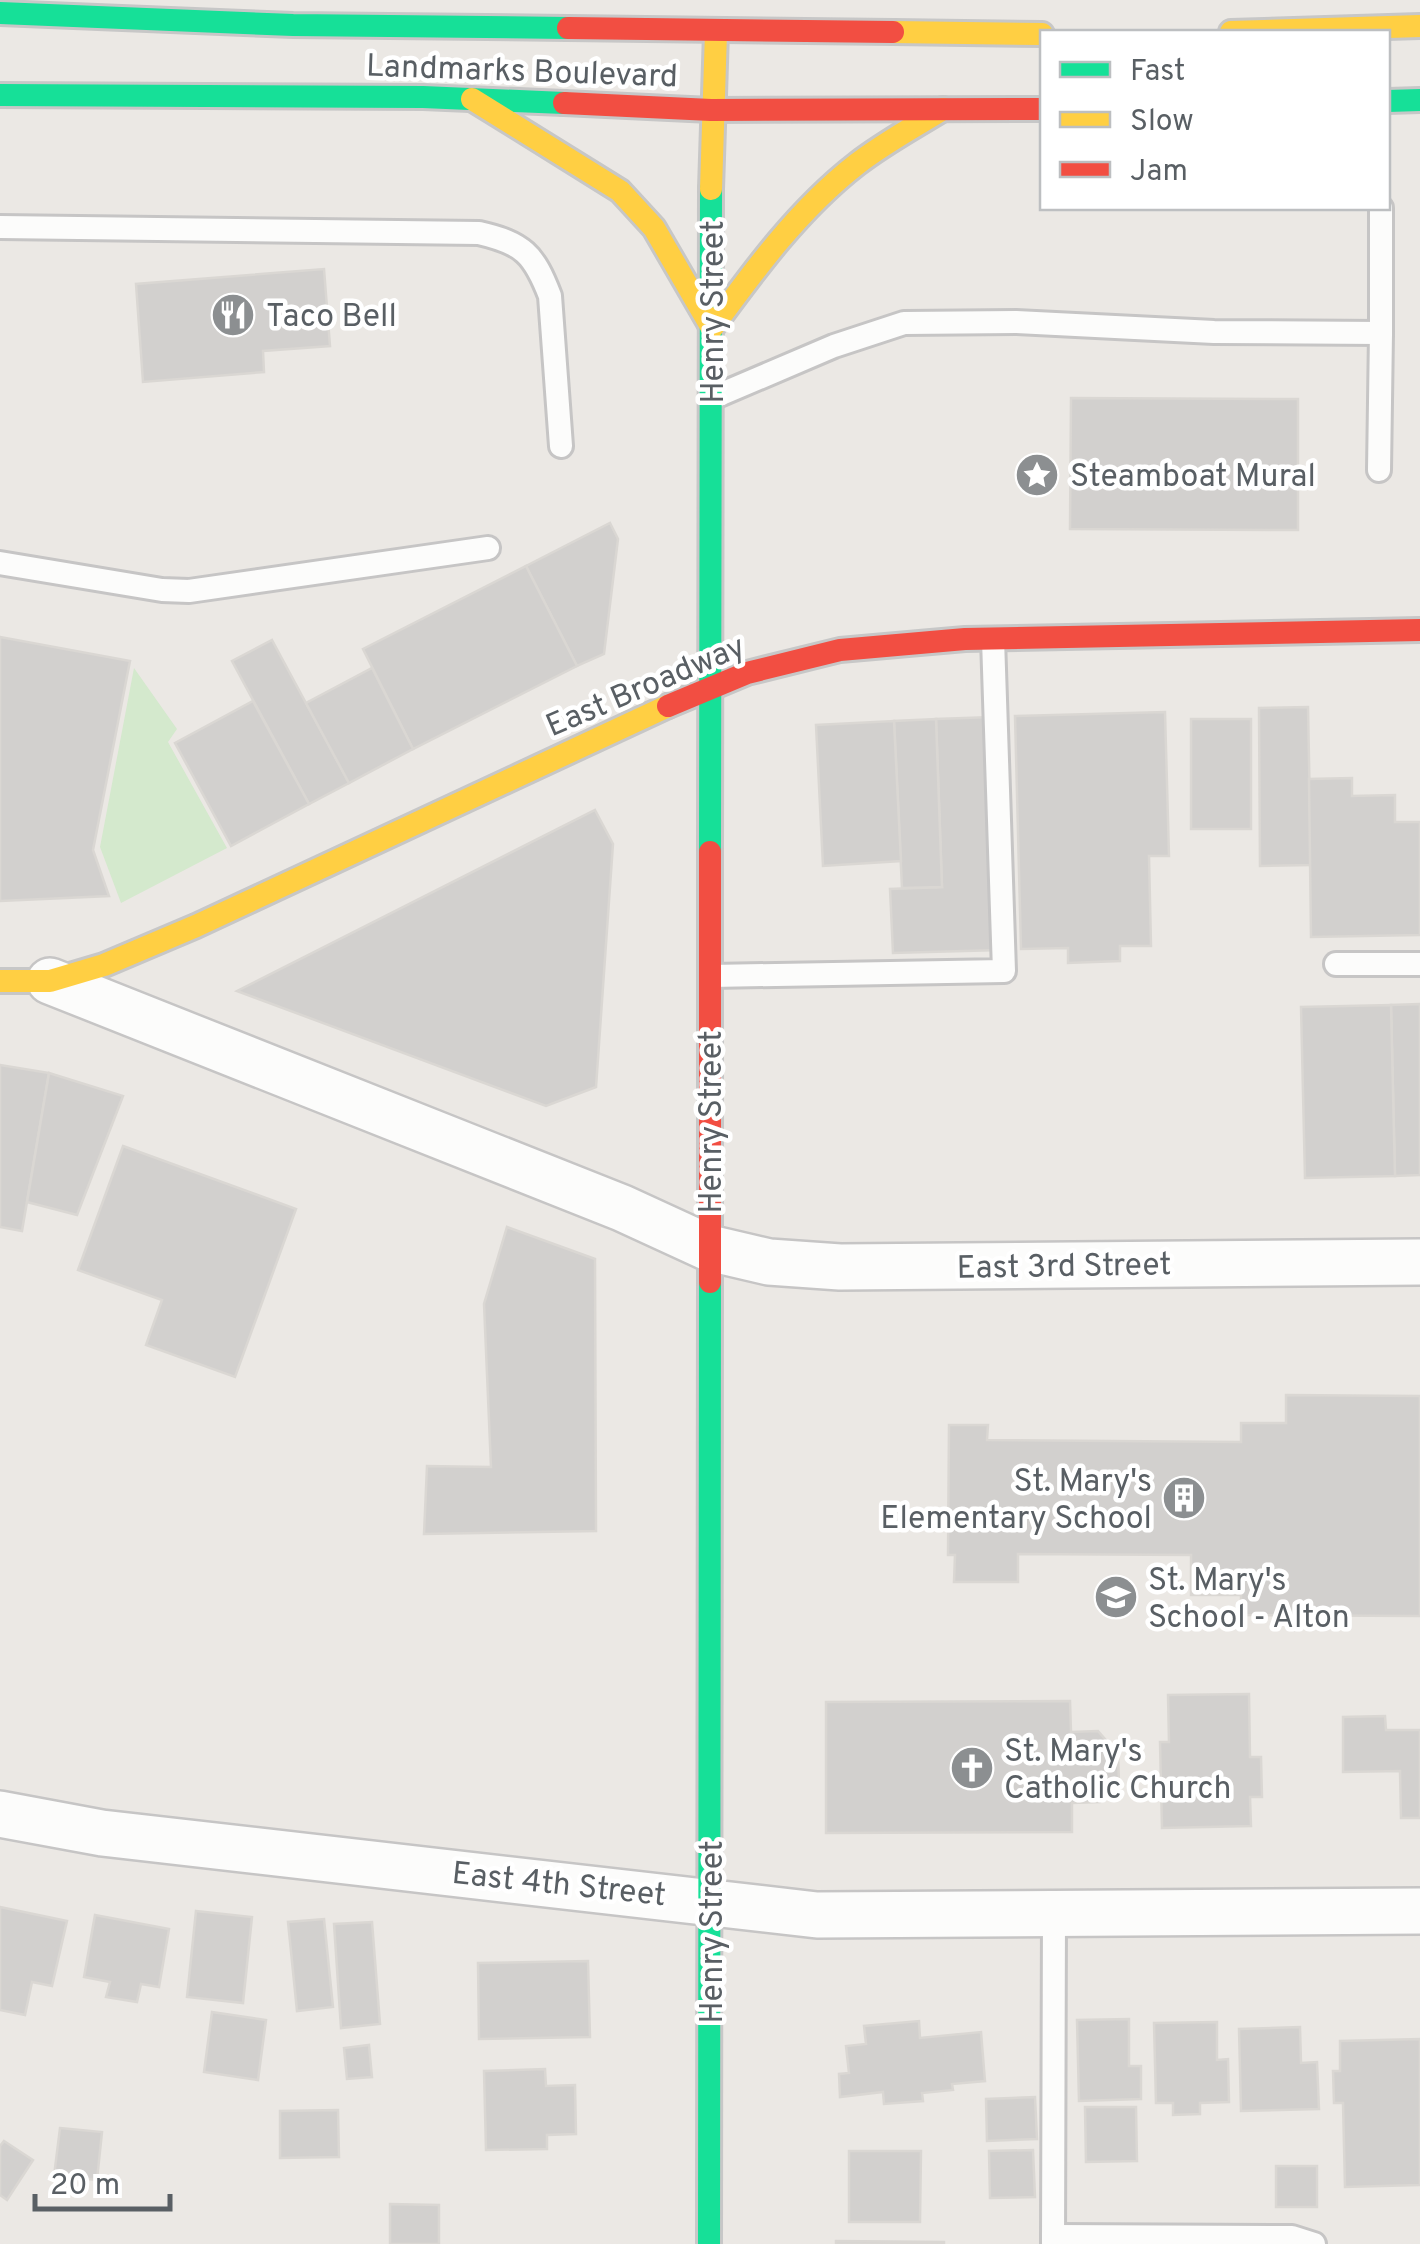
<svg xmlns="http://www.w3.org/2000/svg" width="1420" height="2244" viewBox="0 0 1420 2244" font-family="Overpass,sans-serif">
<rect width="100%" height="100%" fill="#ebe8e4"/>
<polygon fill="#d4e9cd" points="134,668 177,729 168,742 227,848 121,903 100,847"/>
<g fill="#d2d0ce" stroke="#dad7d3" stroke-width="2.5">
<polygon points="324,269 330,346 263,351 264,372 143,382 136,284"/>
<polygon points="1071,398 1298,399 1298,530 1070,529"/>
<polygon points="610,523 618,539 604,654 577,666 526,566"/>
<polygon points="526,566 577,666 413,749 363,649"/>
<polygon points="0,637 130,661 93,850 109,896 0,901"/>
<polygon points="272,640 349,783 309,804 232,661"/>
<polygon points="372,668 413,749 349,783 306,703"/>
<polygon points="253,701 309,804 231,846 175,743"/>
<polygon points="1308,707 1311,865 1260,866 1259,708"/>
<polygon points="1165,712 1169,856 1149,856 1151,946 1120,946 1120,961 1068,963 1068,948 1021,949 1015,716"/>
<polygon points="992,717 1000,950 893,953 890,889 942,887 936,719"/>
<polygon points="936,719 942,887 902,888 894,721"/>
<rect x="1191" y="719" width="60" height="110"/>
<polygon points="894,721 901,861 823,866 816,725"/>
<polygon points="1352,778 1352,796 1395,795 1395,822 1420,822 1420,935 1311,937 1309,779"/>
<polygon points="595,810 613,844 596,1087 546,1106 237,991"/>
<polygon points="1420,1004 1420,1175 1395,1176 1391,1005"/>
<polygon points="1391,1005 1395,1176 1305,1178 1301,1007"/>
<polygon points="0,1065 49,1073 22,1231 0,1227"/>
<polygon points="49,1073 123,1096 77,1215 27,1202"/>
<polygon points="123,1146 296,1209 235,1377 146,1345 162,1300 78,1270"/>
<polygon points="507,1227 595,1259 596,1531 424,1534 427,1466 491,1467 484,1304"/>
<polygon points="1286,1395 1420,1396 1420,1616 1241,1615 1241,1595 1191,1595 1191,1555 1018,1554 1018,1582 954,1582 955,1555 948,1555 949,1425 988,1425 987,1440 1241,1442 1241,1423 1286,1423"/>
<polygon points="1249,1694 1250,1757 1261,1757 1262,1797 1250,1797 1251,1826 1162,1828 1160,1742 1169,1742 1168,1695"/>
<polygon points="1070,1701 1071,1732 1098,1731 1118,1754 1119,1783 1100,1802 1072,1803 1072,1832 826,1833 826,1702"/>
<polygon points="1385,1716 1386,1730 1420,1730 1420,1818 1401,1818 1400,1771 1343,1772 1343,1717"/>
<polygon points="0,1907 67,1921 52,1986 32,1982 25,2015 0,2010"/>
<polygon points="196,1911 252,1917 243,2003 187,1997"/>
<polygon points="95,1915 169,1929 159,1987 141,1984 137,2002 106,1997 110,1982 84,1977"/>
<polygon points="324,1919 333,2007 297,2011 288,1922"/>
<polygon points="372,1922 380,2024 341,2028 334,1924"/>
<polygon points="588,1961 590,2037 479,2039 478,1963"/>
<polygon points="212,2012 266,2020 258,2080 204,2072"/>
<polygon points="1129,2019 1129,2066 1141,2066 1141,2099 1079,2101 1077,2020"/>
<polygon points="919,2021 920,2038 981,2032 985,2081 952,2084 953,2090 922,2093 923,2101 884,2104 883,2092 840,2097 839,2074 849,2073 846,2046 866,2044 864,2026"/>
<polygon points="1217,2022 1217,2060 1228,2059 1229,2102 1200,2103 1200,2114 1173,2115 1173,2103 1156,2103 1154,2023"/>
<polygon points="1300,2027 1301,2063 1317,2062 1319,2109 1241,2111 1239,2029"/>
<polygon points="1420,2039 1420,2185 1345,2187 1343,2103 1334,2103 1333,2071 1340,2071 1340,2041"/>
<polygon points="369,2045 372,2077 347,2079 344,2048"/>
<polygon points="545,2069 546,2086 575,2085 576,2134 547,2135 547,2149 486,2150 484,2071"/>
<polygon points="1035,2097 1037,2139 987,2141 986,2099"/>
<polygon points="1085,2107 1136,2107 1137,2161 1086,2162"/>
<polygon points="338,2110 339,2157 280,2158 280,2111"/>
<polygon points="60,2128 102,2132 97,2180 54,2176"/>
<polygon points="4,2141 33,2160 7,2200 0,2195 0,2146"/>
<polygon points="1033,2150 1035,2197 990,2198 989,2151"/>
<polygon points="849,2151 921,2151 920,2222 849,2222"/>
<rect x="1276" y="2166" width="41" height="41"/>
<polygon points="390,2204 439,2205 439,2244 390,2244"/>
<polygon points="836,2241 944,2242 944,2244 836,2244"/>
</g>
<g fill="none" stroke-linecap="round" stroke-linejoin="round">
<g stroke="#c6c5c5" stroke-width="28">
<g id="lane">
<path d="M0,227L479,233C523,243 534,254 550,296L561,446"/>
<polyline points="712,398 834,346 904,323 1016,322 1214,332 1381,333 1381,208"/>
<polyline points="1379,470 1381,333"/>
<polyline points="0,563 162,590 189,591 488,548"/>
<polyline points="1336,964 1420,964"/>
<polyline points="711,976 1004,971 993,639"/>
<polyline points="1053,2236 1292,2237 1314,2244"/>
<polyline points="1053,2244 1054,1914"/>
</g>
</g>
<g stroke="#c6c5c5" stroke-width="50">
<g id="street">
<polyline points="50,981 622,1208 709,1248 769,1262 840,1267 1420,1262"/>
<polyline points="0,1814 102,1833 817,1915 1420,1911"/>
</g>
</g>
<g stroke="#c7c7c7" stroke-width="28">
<g id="fast">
<polyline points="0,13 293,25 568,28"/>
<polyline points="0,95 423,97 564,103"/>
<polyline points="1388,101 1420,100"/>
<polyline points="710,852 711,189"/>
<polyline points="709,2244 710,1282"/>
</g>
</g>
<g stroke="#c7c7c7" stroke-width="28">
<g id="slow">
<polyline points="893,32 1042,34"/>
<polyline points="1231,32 1420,26"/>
<path d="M472,99L620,191L654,228L712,328C755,269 799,209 857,164C884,143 914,127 943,109"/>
<polyline points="711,189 716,32"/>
<polyline points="0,981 50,981 104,965 196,926 668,706"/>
</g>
</g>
<g stroke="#c7c7c7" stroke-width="28">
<g id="jam">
<polyline points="568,28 893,32"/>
<polyline points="564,103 711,110 1042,109"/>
<polyline points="668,706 747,673 840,650 965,639 1420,630"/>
<polyline points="710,1282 710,852"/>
</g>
</g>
<use href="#lane" stroke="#fcfcfb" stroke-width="22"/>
<use href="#street" stroke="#fcfcfb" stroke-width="45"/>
<use href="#fast" stroke="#16e098" stroke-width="22"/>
<use href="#slow" stroke="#ffcf43" stroke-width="22"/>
<use href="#jam" stroke="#f24e42" stroke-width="22"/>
</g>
<defs>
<g id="restaurant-disc" transform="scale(2.25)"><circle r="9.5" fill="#8c8f91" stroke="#fff"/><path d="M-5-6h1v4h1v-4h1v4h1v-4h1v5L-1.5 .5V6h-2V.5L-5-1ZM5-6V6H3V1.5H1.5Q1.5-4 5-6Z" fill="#fff"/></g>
<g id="sight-disc" transform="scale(2.25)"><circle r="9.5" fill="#8c8f91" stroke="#fff"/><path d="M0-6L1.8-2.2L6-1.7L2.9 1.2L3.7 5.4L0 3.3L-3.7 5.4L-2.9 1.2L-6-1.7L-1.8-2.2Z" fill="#fff"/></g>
<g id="building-disc" transform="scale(2.25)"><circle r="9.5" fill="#8c8f91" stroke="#fff"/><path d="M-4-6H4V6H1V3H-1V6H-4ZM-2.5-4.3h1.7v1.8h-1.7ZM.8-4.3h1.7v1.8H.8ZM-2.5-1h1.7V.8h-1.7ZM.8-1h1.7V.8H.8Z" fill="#fff"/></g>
<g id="school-disc" transform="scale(2.25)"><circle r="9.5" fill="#8c8f91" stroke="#fff"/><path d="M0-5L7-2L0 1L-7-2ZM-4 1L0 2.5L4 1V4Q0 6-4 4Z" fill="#fff"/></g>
<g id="church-disc" transform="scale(2.25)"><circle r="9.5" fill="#8c8f91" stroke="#fff"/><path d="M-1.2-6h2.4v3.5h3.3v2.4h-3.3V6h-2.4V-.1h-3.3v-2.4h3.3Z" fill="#fff"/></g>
</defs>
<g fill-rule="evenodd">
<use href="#restaurant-disc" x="233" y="315"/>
<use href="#sight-disc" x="1037" y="475"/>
<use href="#building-disc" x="1184" y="1498"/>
<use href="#school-disc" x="1116" y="1597"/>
<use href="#church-disc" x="972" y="1768"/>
</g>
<g text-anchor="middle" stroke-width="9" stroke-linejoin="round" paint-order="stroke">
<g font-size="32" fill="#595f64" stroke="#fff">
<text transform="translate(522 70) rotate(2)" y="11">Landmarks Boulevard</text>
<text transform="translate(712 312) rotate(-90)" y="11">Henry Street</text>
<text transform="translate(645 685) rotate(-23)" y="11">East Broadway</text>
<text transform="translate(710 1122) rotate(-90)" y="11">Henry Street</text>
<text transform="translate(1064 1265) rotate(-1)" y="11">East 3rd Street</text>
<text transform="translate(559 1883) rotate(6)" y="11">East 4th Street</text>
<text transform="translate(711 1932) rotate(-90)" y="11">Henry Street</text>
</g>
<g font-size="32" fill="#595f64" stroke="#fff" text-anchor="start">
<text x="266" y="326">Taco Bell</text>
<text x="1070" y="486">Steamboat Mural</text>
<text x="1152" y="1491" text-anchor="end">St. Mary's<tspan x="1152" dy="37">Elementary School</tspan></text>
<text x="1148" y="1590">St. Mary's<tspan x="1148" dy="37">School - Alton</tspan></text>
<text x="1004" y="1761">St. Mary's<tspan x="1004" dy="37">Catholic Church</tspan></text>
</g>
</g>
<rect x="1040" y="30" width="350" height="180" fill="#ffffff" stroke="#bdbfc1" stroke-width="2.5"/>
<rect x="1060" y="62" width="50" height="15" fill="#16e098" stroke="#bdbfc1" stroke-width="2.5"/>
<text x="1130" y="80" font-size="30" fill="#595f64">Fast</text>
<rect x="1060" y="112" width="50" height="15" fill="#ffcf43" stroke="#bdbfc1" stroke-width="2.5"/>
<text x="1130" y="130" font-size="30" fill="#595f64">Slow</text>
<rect x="1060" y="162" width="50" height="15" fill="#f24e42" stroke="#bdbfc1" stroke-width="2.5"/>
<text x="1130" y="180" font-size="30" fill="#595f64">Jam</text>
<path d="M35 2194v15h135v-15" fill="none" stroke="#595f64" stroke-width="5"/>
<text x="50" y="2194" font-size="30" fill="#595f64" stroke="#ffffff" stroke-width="8" paint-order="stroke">20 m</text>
</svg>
